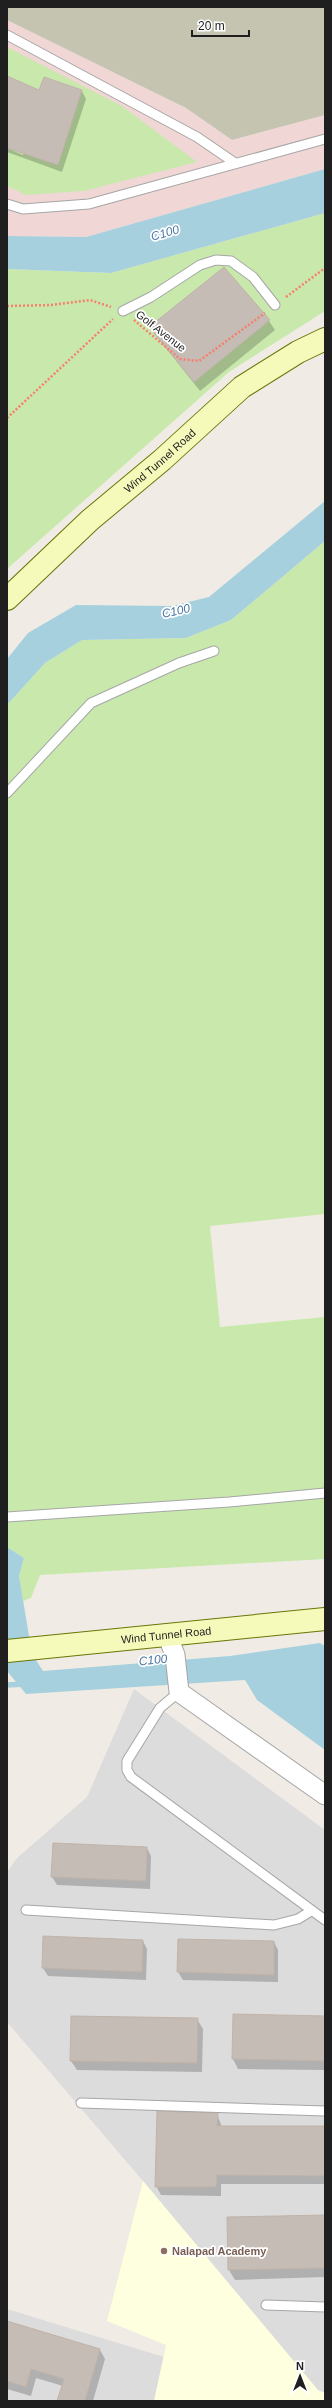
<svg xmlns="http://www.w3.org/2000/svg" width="332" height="2408" viewBox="0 0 332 2408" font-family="Helvetica,sans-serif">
<rect width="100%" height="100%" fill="#f0ece5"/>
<g fill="#dddcdc">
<polygon points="134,1689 325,1830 325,2393 318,2391 143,2181 7,2022 7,1872 17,1858 87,1797"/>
<polygon points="7,2309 164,2357 154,2401 7,2401"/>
</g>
<polygon fill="#f0d6d5" points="7,20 186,108 232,140 325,115 325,169 86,237 7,236"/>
<polygon fill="#feffdf" points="143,2181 318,2390 325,2393 325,2401 154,2401 166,2345 107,2321"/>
<polygon fill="#c4c4b1" points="7,7 325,7 325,115 232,140 186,108 7,20"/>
<g fill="#c9e9ac">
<polygon points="7,47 122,106 197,162 84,191 26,195 7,186"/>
<polygon points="325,213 325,311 229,372 7,569 7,269 111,273"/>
<polygon points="325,541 325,1214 210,1226 220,1327 325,1317 325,1559 40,1575 31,1598 23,1601 19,1576 24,1558 7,1547 7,705 45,663 82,640 186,638 231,620"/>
</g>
<g fill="#a6d0dd">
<polygon points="325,169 325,213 111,273 7,269 7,236 86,237"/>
<polygon points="325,501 325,541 231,620 186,638 82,640 45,663 7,705 7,659 28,633 76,605 172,606 209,597"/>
<polygon points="7,1547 24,1558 19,1576 32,1654 43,1671 230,1656 320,1643 325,1646 325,1750 257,1700 245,1680 26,1694 7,1671"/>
</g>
<g fill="#0003">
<polygon points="7,78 40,91 44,79 82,91 86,99 62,172 7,152 7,148 23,155 24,153 7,146"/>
<polygon points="224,268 269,321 275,330 200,391 150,328"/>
<polygon points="147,1848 151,1856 150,1889 57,1885 52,1877"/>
<polygon points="179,1940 274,1942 278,1950 278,1982 183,1980 178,1972"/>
<polygon points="143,1941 147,1949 146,1980 48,1976 43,1968"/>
<polygon points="325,2017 325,2070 238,2069 233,2059"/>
<polygon points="197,2019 203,2029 202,2072 77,2070 71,2061"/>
<polygon points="217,2114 222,2127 325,2127 325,2184 221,2184 221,2196 161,2195 156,2186"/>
<polygon points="325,2216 325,2277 235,2280 229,2270 228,2218"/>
<polygon points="7,2322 100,2350 105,2359 93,2401 59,2401 63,2386 36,2378 31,2396 7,2389"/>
</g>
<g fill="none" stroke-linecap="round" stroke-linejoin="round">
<polyline stroke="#a6d0dd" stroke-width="5.5" points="7,1685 25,1684"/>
</g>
<g fill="#c4bcb5" stroke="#c1b3a8">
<polygon points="7,76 39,90 44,77 82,90 58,165 7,148"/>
<polygon points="224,267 270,320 194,382 149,327"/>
<polygon points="53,1843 147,1847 146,1881 51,1877"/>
<polygon points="43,1936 143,1940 142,1972 42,1968"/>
<polygon points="178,1939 274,1941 274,1975 177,1972"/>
<polygon points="233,2014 325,2016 325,2061 232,2059"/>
<polygon points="71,2016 198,2018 197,2063 70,2061"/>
<polygon points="157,2111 218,2113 217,2126 325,2126 325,2176 217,2175 216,2187 155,2187"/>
<polygon points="325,2215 325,2268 228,2270 227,2217"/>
<polygon points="7,2321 100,2349 85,2401 57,2401 64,2379 31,2369 26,2387 7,2381"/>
</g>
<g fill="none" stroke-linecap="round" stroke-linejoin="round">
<g stroke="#a6a6a6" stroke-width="11">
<g id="lane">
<polyline points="7,35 197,137 235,163"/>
<polyline points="7,204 23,209 89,204 325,139"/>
<polyline points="123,311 151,297 200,265 216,260 231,261 253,277 275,305"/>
<polyline points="7,793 91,703 179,663 214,651"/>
<polyline points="7,1517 229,1502 325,1493"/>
<polyline points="179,1692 160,1708 127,1761 127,1770 131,1777 325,1920"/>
<polyline points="26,1910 274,1925 298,1919 311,1911"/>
<polyline points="81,2103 325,2111"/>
<polyline points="266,2305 325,2307"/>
</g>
</g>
<g stroke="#a6a6a6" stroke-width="21">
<polyline id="street" points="167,1634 175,1655 179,1692 325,1795"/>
</g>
<g stroke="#687606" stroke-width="24">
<g id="secondary">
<path id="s1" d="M7,599L90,520L162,460L242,387L298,352L325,339"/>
<path id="s2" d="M7,1651L325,1619"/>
</g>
</g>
<g stroke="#f87e6d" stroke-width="2.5" stroke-dasharray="2 2" stroke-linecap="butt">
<polyline points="286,297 325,268"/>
<polyline points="7,306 51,305 90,300 111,307"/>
<polyline points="134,320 180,359 199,361 265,313"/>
<polyline points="7,418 113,319"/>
</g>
<use href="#lane" stroke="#fff" stroke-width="9"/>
<use href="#street" stroke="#fff" stroke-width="19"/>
<use href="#secondary" stroke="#f5f9ba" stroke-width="22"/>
</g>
<circle fill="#8d6e63" stroke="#fff" stroke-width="1.5" cx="164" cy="2251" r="4"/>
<g text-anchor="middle" stroke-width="3.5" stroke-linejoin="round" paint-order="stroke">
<g font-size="11" fill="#1f1f1f" stroke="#fff">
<text transform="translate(161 331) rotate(38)" y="4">Golf Avenue</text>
<text dy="4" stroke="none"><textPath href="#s1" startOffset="206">Wind Tunnel Road</textPath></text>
<text dy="4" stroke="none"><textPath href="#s2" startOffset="160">Wind Tunnel Road</textPath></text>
</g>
<g font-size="11" font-weight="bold" fill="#785e54" stroke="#fff" text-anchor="start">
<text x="172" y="2255">Nalapad Academy</text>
</g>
<g font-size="12" font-style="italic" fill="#4976a6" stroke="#fff">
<text transform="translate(165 233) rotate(-16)" y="4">C100</text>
<text transform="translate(176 611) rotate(-13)" y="4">C100</text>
<text transform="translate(153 1660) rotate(-6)" y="4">C100</text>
</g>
</g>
<rect width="332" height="2408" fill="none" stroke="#1f1f1f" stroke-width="16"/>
<g transform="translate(300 2376)" stroke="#ffffff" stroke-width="3" paint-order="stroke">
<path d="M0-3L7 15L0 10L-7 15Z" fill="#1f1f1f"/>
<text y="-6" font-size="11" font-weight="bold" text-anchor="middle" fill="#1f1f1f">N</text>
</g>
<path d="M192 30v6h57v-6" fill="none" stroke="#1f1f1f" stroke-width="2"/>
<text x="198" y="30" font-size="12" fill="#1f1f1f" stroke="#ffffff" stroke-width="3" paint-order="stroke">20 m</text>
</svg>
